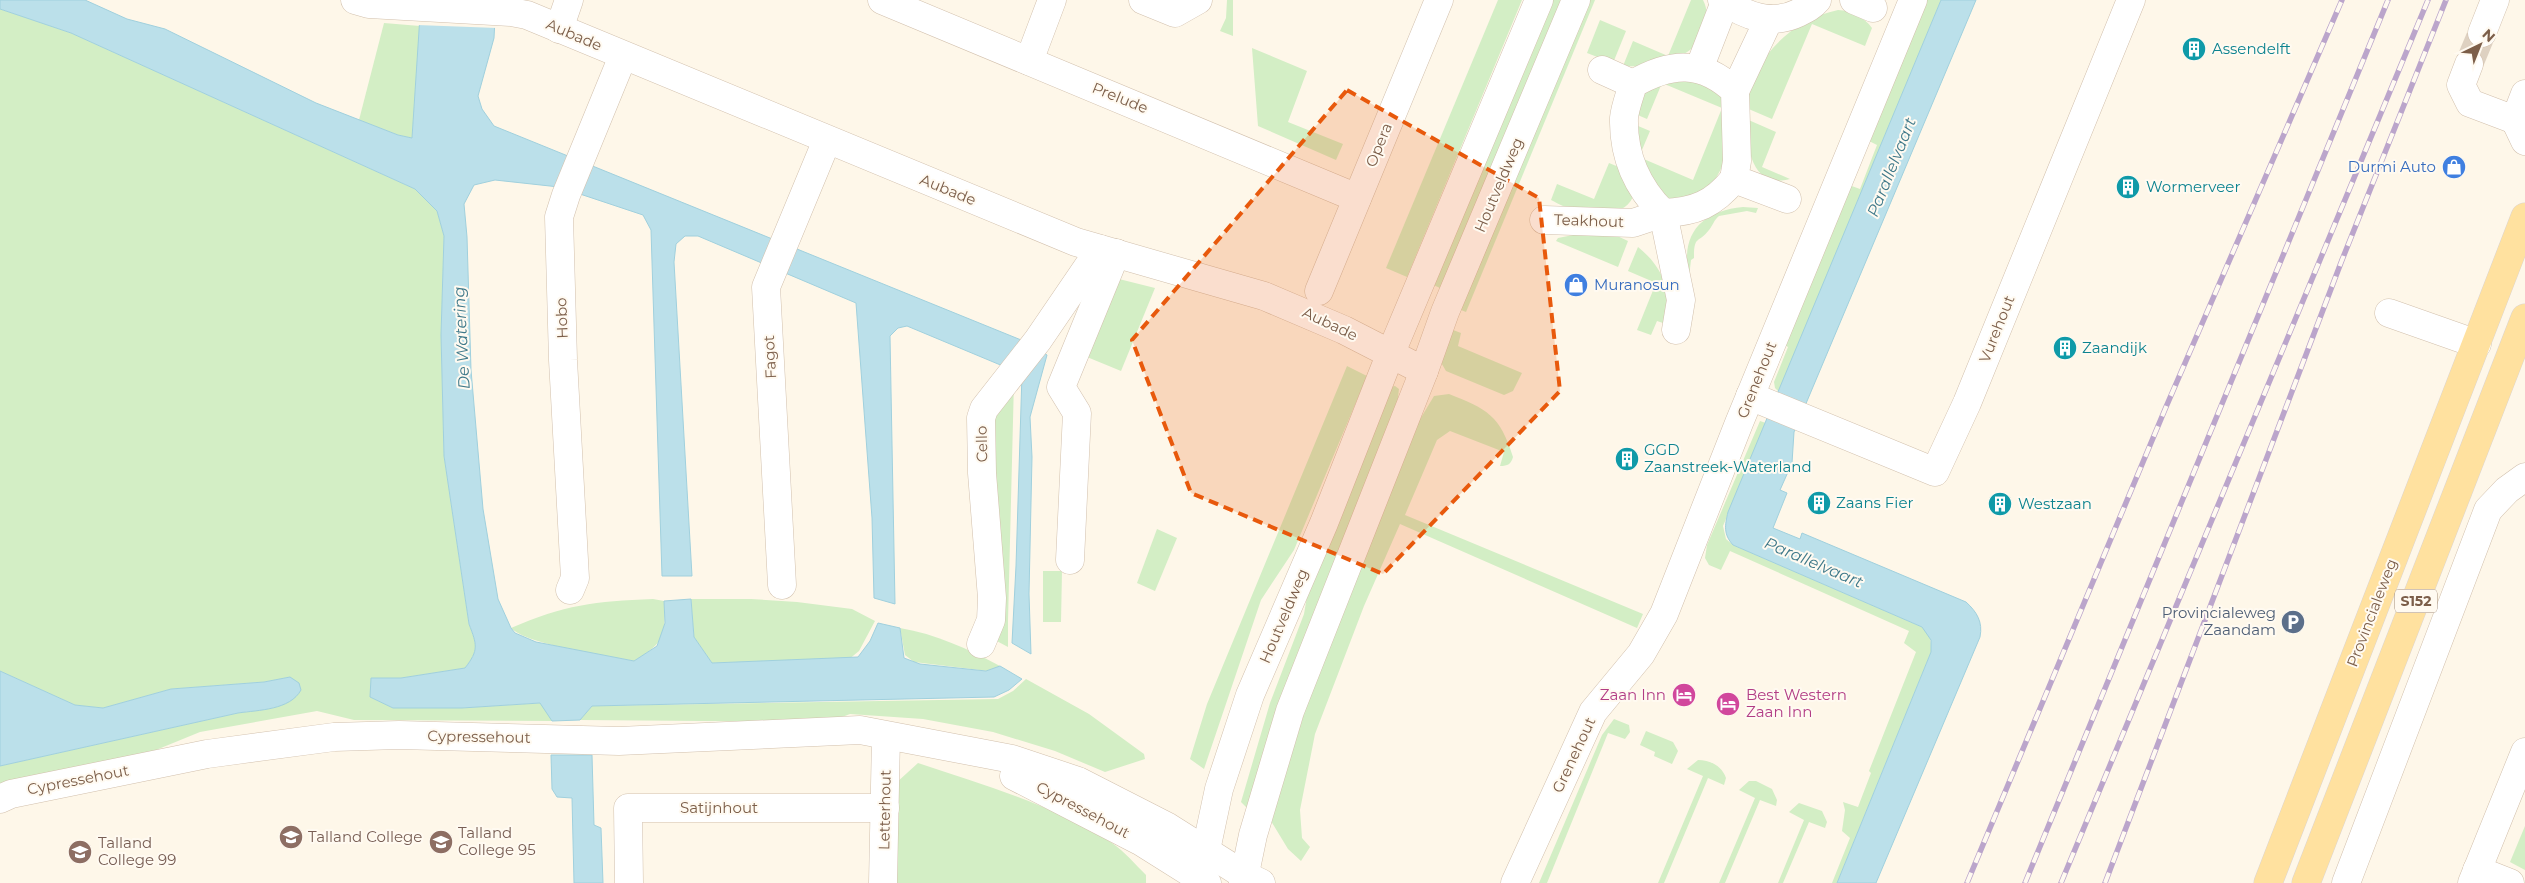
<svg xmlns="http://www.w3.org/2000/svg" width="2525" height="883" viewBox="0 0 2525 883" font-family="Montserrat,sans-serif">
<rect width="100%" height="100%" fill="#fef7e9"/>
<g fill="#d3eec5">
<polygon points="1227,0 1233,0 1233,36 1220,31 1226,18"/>
<polygon points="1498,0 1522,0 1407,277 1386,268"/>
<polygon points="1548,0 1566,0 1447,291 1431,284"/>
<polygon points="1583,0 1595,0 1466,312 1456,308"/>
<path d="M1691,0H1703C1708,10 1707,16 1704,26C1702,31 1701,37 1698,41C1687,61 1643,68 1623,66L1633,41L1668,56Z"/>
<polygon points="1925,0 1941,0 1779,392 1775,388 1774,382 1788,347 1783,344 1849,185 1860,189 1877,145 1867,140"/>
<path d="M0,9L71,33L415,189L437,211L444,236L441,335L444,456L469,624C477,645 479,650 465,668L401,678H371L370,697L393,708H462L540,703L548,711L552,721L354,720L317,711L200,732L134,759L0,785V766L238,713L273,708L290,677L264,682L171,689L103,708L75,705L0,671Z"/>
<path d="M1838,10C1852,11 1864,17 1872,28L1865,46L1812,24L1772,119L1744,107C1753,59 1790,20 1838,10Z"/>
<polygon points="1600,20 1626,31 1613,63 1587,53"/>
<polygon points="384,23 420,26 412,138 398,135 359,120"/>
<polygon points="1252,48 1307,71 1288,122 1343,144 1336,160 1258,126"/>
<path d="M1671,76C1684,76 1700,77 1711,84C1759,115 1710,242 1654,189C1636,171 1630,148 1631,123L1650,131L1639,157L1693,180L1722,108L1662,83L1647,119L1633,113C1642,89 1644,81 1671,76Z"/>
<path d="M1744,118L1776,132L1762,167L1790,179C1750,190 1748,145 1744,118Z"/>
<path d="M1609,163L1631,172C1632,180 1635,189 1633,196C1626,217 1594,214 1576,211C1568,209 1559,204 1551,200L1557,184L1594,199Z"/>
<path d="M1743,207L1758,208L1756,213L1747,211L1719,216C1714,220 1713,225 1709,230C1698,244 1694,235 1694,258L1691,260L1689,277C1680,234 1701,211 1743,207Z"/>
<polygon points="1576,228 1613,234 1628,241 1618,267 1556,241 1558,238 1573,235"/>
<path d="M1638,247C1663,267 1674,293 1663,323L1657,321L1651,335L1637,330L1656,283L1628,271Z"/>
<polygon points="1119,279 1155,288 1121,371 1087,357"/>
<polygon points="1448,328 1461,333 1458,346 1522,373 1513,391 1504,395 1446,371 1439,359"/>
<polygon points="1347,366 1367,376 1294,550 1261,600 1204,769 1190,759 1207,704"/>
<polygon points="1014,381 1008,621 1008,647 993,639 990,417"/>
<polygon points="1395,386 1399,389 1396,414 1249,810 1241,802 1270,703 1304,614 1311,573 1389,387"/>
<path d="M1449,394C1487,409 1500,415 1513,457C1511,464 1508,466 1500,466L1504,452L1450,431L1437,440L1405,515L1643,614L1637,628L1400,524L1364,606L1315,734L1300,810L1302,838L1310,847L1301,861L1288,849L1271,821L1315,678L1419,421L1434,396Z"/>
<path d="M1760,421L1766,423L1723,526L1726,539L1733,545L1922,627C1931,633 1931,641 1931,652L1837,883H1832L1850,838L1842,831L1845,810L1843,802L1858,807L1871,773L1869,771L1916,652L1904,643L1909,631L1730,551L1721,570L1709,565L1705,558L1707,545Z"/>
<polygon points="1157,529 1177,538 1155,591 1137,583"/>
<polygon points="1043,571 1062,571 1061,622 1043,622"/>
<path d="M653,599L664,601C666,637 664,643 634,661C607,655 527,645 511,628C564,605 595,601 653,599Z"/>
<polygon points="691,599 751,599 797,602 852,609 875,621 859,651 848,660 712,663 694,637"/>
<path d="M900,628C936,634 968,649 1000,666L988,671L914,662L905,655Z"/>
<polygon points="1026,679 1089,714 1144,754 1145,759 1105,772 1055,751 993,732 923,719 850,714 829,722 580,720 592,706 998,699 1013,691"/>
<polygon points="1614,719 1629,725 1630,732 1625,739 1608,733 1547,883 1539,883 1602,735"/>
<polygon points="1646,731 1673,742 1678,751 1672,764 1654,756 1655,752 1640,745"/>
<path d="M1698,760C1710,760 1722,766 1726,778L1724,785L1708,778L1664,883H1658L1703,776L1687,769Z"/>
<path d="M918,763C984,785 1054,805 1112,843C1125,852 1135,864 1146,875V883H896V783Z"/>
<polygon points="1749,781 1756,781 1772,789 1777,800 1776,806 1760,800 1725,883 1719,883 1755,798 1739,790"/>
<polygon points="1799,803 1822,811 1827,822 1825,828 1809,822 1783,883 1778,883 1804,820 1789,812"/>
<polygon points="2525,826 2525,870 2510,862"/>
</g>
<g fill="#bbe0ea" stroke="#a0d0dd">
<path d="M0,0H85L127,19L165,29L316,103L398,135L412,138L421,0H496L494,38L478,96L482,109L494,126L1031,344L1047,355L1030,417L1032,457L1029,594L1031,654L1012,643L1016,566L1022,374L907,326L898,328L890,336L895,604L874,598L872,518L856,303L698,236H685L676,244L674,262L692,576H662L651,230L643,215L559,187L495,180L474,185L464,204L467,237L471,370L483,509L498,599L511,628L515,633L536,642L634,661L657,646L665,623L664,601L691,599L694,637L712,663L858,657L870,641L878,623L900,628L904,658L920,664L986,671L1000,666L1022,679L1009,690L994,697L592,706L580,720L552,721L540,703L462,708H393L370,697L371,678H401L465,668C479,650 477,645 469,624L444,456L441,335L444,236L437,211L415,189L71,33L0,9Z"/>
<path d="M1941,0H1976L1794,432L1792,463L1780,490L1787,493L1773,528L1800,539L1802,533L1966,602C1977,612 1983,622 1980,637L1876,883H1837L1931,652V640L1922,627L1733,545C1723,534 1725,525 1728,512Z"/>
<path d="M0,671L75,705L103,708L171,689L264,682L290,677L299,683L301,690C290,710 259,710 238,713L0,766Z"/>
<polygon points="551,755 592,755 594,825 601,828 603,883 574,883 572,798 557,797 552,789"/>
</g>
<polygon fill="#fef7e9" points="419,0 498,0 497,28 417,25"/>
<g fill="none" stroke-linecap="round" stroke-linejoin="round">
<polyline stroke="#ded1c1" stroke-width="28" stroke-dasharray="28 14" stroke-linecap="butt" points="2469,64 2482,33"/>
<g stroke="#d2c0ad" stroke-width="29">
<g id="minor">
<polyline points="355,0 369,4 511,12 527,15 1076,242 1264,296 1344,330 1424,371"/>
<polyline points="882,0 1357,198"/>
<polyline points="1143,0 1175,13 1198,0"/>
<path d="M1722,0C1746,16 1771,26 1798,13C1806,9 1812,6 1817,0"/>
<polyline points="1854,0 1873,8"/>
<polyline points="559,29 569,0"/>
<polyline points="2482,33 2495,0"/>
<polyline points="1029,61 1052,0"/>
<polyline points="2469,64 2461,85 2470,103 2515,120"/>
<polyline points="1699,69 1725,2"/>
<polyline points="1602,70 1633,84"/>
<polyline points="1735,91 1769,19"/>
<polyline points="2525,94 2515,120 2525,141"/>
<path d="M1544,220L1633,223L1663,213C1637,187 1623,156 1624,118C1625,107 1630,95 1633,84C1671,62 1702,60 1735,91L1737,161L1734,179L1787,199"/>
<polyline points="1319,291 1439,0"/>
<polyline points="2389,313 2477,344"/>
<path d="M1676,330L1681,300L1663,213C1695,212 1714,204 1734,179"/>
<polyline points="1750,396 1935,472 1967,403 2131,0"/>
<polyline points="1070,560 1077,413 1061,387 1116,253"/>
<polyline points="782,585 766,287 827,140"/>
<polyline points="570,590 575,578 563,360 559,217 566,195 623,56"/>
<polyline points="981,644 991,620 992,598 982,473 981,418 984,409 1038,340 1100,249"/>
<polyline points="1014,776 1140,841 1207,883"/>
<polyline points="0,799 11,794 207,754 334,737 399,735 619,741 860,730 1012,759 1078,781 1168,827 1244,875 1261,883"/>
<polyline points="2477,870 2510,883"/>
<polyline points="629,883 628,808 885,808"/>
<polyline points="883,883 886,737"/>
<polyline points="1199,883 1219,789 1250,695 1324,523 1390,355 1539,0"/>
<polyline points="1243,883 1253,835 1290,711 1424,371 1445,312 1576,0"/>
<polyline points="1515,883 1593,712 1641,654 1664,614 1739,423 1913,0"/>
<polyline points="2346,883 2488,510 2507,490 2525,477"/>
<polyline points="2472,883 2525,752"/>
</g>
</g>
<g stroke="#ddd5d0" stroke-width="29">
<g id="major">
<polyline points="2268,883 2525,217"/>
<polyline points="2306,883 2525,318"/>
</g>
</g>
<use href="#minor" stroke="#fff" stroke-width="28"/>
<use href="#major" stroke="#ffe19f" stroke-width="28"/>
<g stroke="#bba5cb" stroke-width="5.5">
<g id="rail">
<polyline points="1967,883 2166,407 2342,0"/>
<polyline points="2025,883 2388,0"/>
<polyline points="2061,883 2428,0"/>
<polyline points="2105,883 2342,260 2446,0"/>
</g>
</g>
<use href="#rail" stroke="#fffaf1" stroke-width="4" stroke-dasharray="11" stroke-linecap="butt"/>
</g>
<path fill="#e8590c" fill-opacity="0.2" stroke="#e8590c" stroke-width="4" stroke-dasharray="10 6" stroke-linejoin="round" d="M1347,90L1539,198L1560,391L1383,574L1191,493L1132,340Z"/>
<defs>
<g id="building-disc" transform="scale(1.25)"><circle r="9.5" fill="#0f9aa8" stroke="#fffaf1"/><path d="M-4-6H4V6H1V3H-1V6H-4ZM-2.5-4.3h1.7v1.8h-1.7ZM.8-4.3h1.7v1.8H.8ZM-2.5-1h1.7V.8h-1.7ZM.8-1h1.7V.8H.8Z" fill="#fff"/></g>
<g id="shop-disc" transform="scale(1.25)"><circle r="9.5" fill="#3f7fe0" stroke="#fffaf1"/><path d="M-5-2.5h2.3a2.7 3.5 0 0 1 5.4 0H5L5.5 6h-11ZM-1.5-2.5h3a1.5 2.3 0 0 0-3 0Z" fill="#fff"/></g>
<g id="parking-disc" transform="scale(1.25)"><circle r="9.5" fill="#5c6f8a" stroke="#fffaf1"/><path d="M-3.5-5.5H1a3.5 3.5 0 0 1 0 7H-1V5.5H-3.5ZM-1-3.4V-.6H.8a1.4 1.4 0 0 0 0-2.8Z" fill="#fff"/></g>
<g id="hotel-disc" transform="scale(1.25)"><circle r="9.5" fill="#d1479c" stroke="#fffaf1"/><path d="M-6-4.5h1.5V1H6V5H4.5V3h-9V5H-6ZM-4 0a1.8 1.8 0 1 1 3.6 0ZM.5 0V-2.5h3Q6-2.5 6 0Z" fill="#fff"/></g>
<g id="school-disc" transform="scale(1.25)"><circle r="9.5" fill="#8d6e63" stroke="#fffaf1"/><path d="M0-5L7-2L0 1L-7-2ZM-4 1L0 2.5L4 1V4Q0 6-4 4Z" fill="#fff"/></g>
</defs>
<g fill-rule="evenodd">
<use href="#building-disc" x="2194" y="49"/>
<use href="#shop-disc" x="2454" y="167"/>
<use href="#building-disc" x="2128" y="187"/>
<use href="#shop-disc" x="1576" y="285"/>
<use href="#building-disc" x="2065" y="348"/>
<use href="#building-disc" x="1627" y="459"/>
<use href="#building-disc" x="1819" y="503"/>
<use href="#building-disc" x="2000" y="504"/>
<use href="#parking-disc" x="2293" y="622"/>
<use href="#hotel-disc" x="1684" y="695"/>
<use href="#hotel-disc" x="1728" y="704"/>
<use href="#school-disc" x="291" y="837"/>
<use href="#school-disc" x="441" y="842"/>
<use href="#school-disc" x="80" y="852"/>
</g>
<g text-anchor="middle" stroke-width="4" stroke-linejoin="round" paint-order="stroke">
<rect fill="#fffaf1" stroke="#a38d7b" stroke-width="1" x="2395" y="589.5" width="42" height="23" rx="4"/>
<g font-size="14" font-weight="bold" fill="#7c5e49">
<text x="2416" y="606">S152</text>
</g>
<g font-size="15" fill="#7c5e49" stroke="#fffaf1">
<text transform="translate(574 35) rotate(23)" y="5">Aubade</text>
<text transform="translate(1120 98) rotate(22)" y="5">Prelude</text>
<text transform="translate(1379 145) rotate(-68)" y="5">Opera</text>
<text transform="translate(1499 185) rotate(-67)" y="5">Houtveldweg</text>
<text transform="translate(948 190) rotate(22)" y="5">Aubade</text>
<text transform="translate(1589 221) rotate(2)" y="5">Teakhout</text>
<text transform="translate(562 318) rotate(-92)" y="5">Hobo</text>
<text transform="translate(1330 324) rotate(25)" y="5">Aubade</text>
<text transform="translate(1997 329) rotate(-68)" y="5">Vurehout</text>
<text transform="translate(770 357) rotate(-93)" y="5">Fagot</text>
<text transform="translate(1757 380) rotate(-68)" y="5">Grenehout</text>
<text transform="translate(982 444) rotate(-91)" y="5">Cello</text>
<text transform="translate(2372 613) rotate(-69)" y="5">Provincialeweg</text>
<text transform="translate(1284 616) rotate(-67)" y="5">Houtveldweg</text>
<text transform="translate(479 737) rotate(1)" y="5">Cypressehout</text>
<text transform="translate(1574 755) rotate(-65)" y="5">Grenehout</text>
<text transform="translate(78 780) rotate(-11)" y="5">Cypressehout</text>
<text x="719" y="813">Satijnhout</text>
<text transform="translate(885 810) rotate(-89)" y="5">Letterhout</text>
<text transform="translate(1083 810) rotate(28)" y="5">Cypressehout</text>
</g>
<g font-size="15" fill="#0d838f" stroke="#fffaf1" text-anchor="start">
<text x="2212" y="54">Assendelft</text>
<text x="2146" y="192">Wormerveer</text>
<text x="2082" y="353">Zaandijk</text>
<text x="1644" y="455">GGD<tspan x="1644" dy="17">Zaanstreek-Waterland</tspan></text>
<text x="1836" y="508">Zaans Fier</text>
<text x="2018" y="509">Westzaan</text>
</g>
<g font-size="15" fill="#366cbe" stroke="#fffaf1" text-anchor="end">
<text x="2436" y="172">Durmi Auto</text>
<text x="1594" y="290" text-anchor="start">Muranosun</text>
</g>
<g font-size="15" fill="#4e5e75" stroke="#fffaf1" text-anchor="end">
<text x="2276" y="618">Provincialeweg<tspan x="2276" dy="17">Zaandam</tspan></text>
</g>
<g font-size="15" fill="#b23c85" stroke="#fffaf1" text-anchor="end">
<text x="1666" y="700">Zaan Inn</text>
<text x="1746" y="700" text-anchor="start">Best Western<tspan x="1746" dy="17">Zaan Inn</tspan></text>
</g>
<g font-size="15" fill="#785e54" stroke="#fffaf1" text-anchor="start">
<text x="458" y="838">Talland<tspan x="458" dy="17">College 95</tspan></text>
<text x="308" y="842">Talland College</text>
<text x="98" y="848">Talland<tspan x="98" dy="17">College 99</tspan></text>
</g>
<g font-size="16" font-style="italic" fill="#3e7889" stroke="#fffaf1">
<text transform="translate(1891 167) rotate(-68)" y="6">Parallelvaart</text>
<text transform="translate(461 338) rotate(-93)" y="6">De Watering</text>
<text transform="translate(1814 562) rotate(23)" y="6">Parallelvaart</text>
</g>
</g>
<g transform="translate(2480 45) rotate(43)" stroke="#fffaf1" stroke-width="4" paint-order="stroke">
<path d="M0-4L9 19L0 12L-9 19Z" fill="#7c5e49"/>
<text y="-8" font-size="14" font-weight="bold" text-anchor="middle" fill="#7c5e49">N</text>
</g>
</svg>
